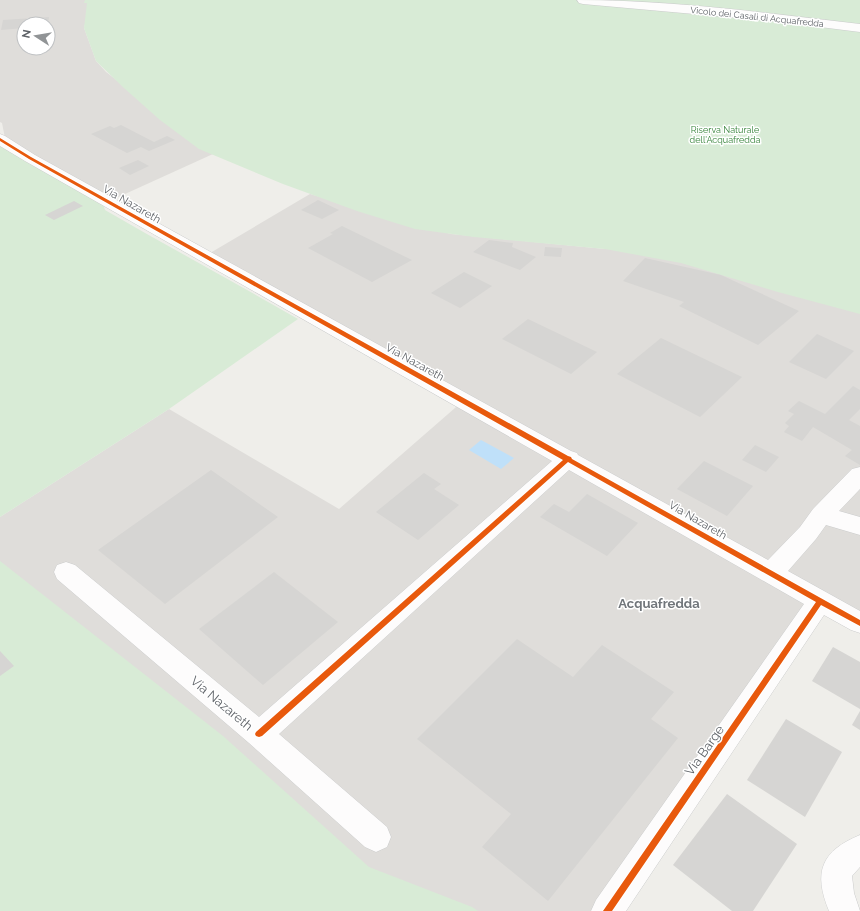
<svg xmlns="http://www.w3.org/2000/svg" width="860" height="911" viewBox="0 0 860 911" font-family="Raleway,sans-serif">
<rect width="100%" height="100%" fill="#efeeea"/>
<g fill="#dfddda" fill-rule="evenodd">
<path d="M0,0H91L84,28L96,61L106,72L213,154L103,204L6,143L2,123L0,122ZM24,24H48V48H24Z"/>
<polygon points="310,194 451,234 605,249 668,246 860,313 860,623 821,601 607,911 200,911 0,562 0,517 169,409 339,509 463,401 205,256"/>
</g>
<g fill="#d8ebd6">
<polygon points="85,0 860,0 860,314 778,292 681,263 605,249 474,237 415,229 357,211 283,184 199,149 160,120 124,88 96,61 84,28 87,3 84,3"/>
<path d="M0,146L103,204L105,210C169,247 234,282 298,319L169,409L0,517Z"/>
<polygon points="0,561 223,736 369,867 472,907 478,911 0,911"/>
</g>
<polygon fill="#bfe0f9" points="481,440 514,458 501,469 469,450"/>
<g fill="#d6d5d3">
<polygon points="49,17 48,24 24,24 24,28 1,30 3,20"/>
<polygon points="121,125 154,142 167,136 175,140 149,151 141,147 127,153 91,134 110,126 114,128"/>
<polygon points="138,160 149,166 130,175 119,168"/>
<polygon points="318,200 339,210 322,219 301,210"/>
<polygon points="74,201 83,206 54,220 45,215"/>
<polygon points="342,226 412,260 372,282 308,248 333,234 330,233"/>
<polygon points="489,240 513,243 512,247 536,257 520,270 473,252"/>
<polygon points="545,247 562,248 561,257 544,256"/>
<polygon points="645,258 721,275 799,311 758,345 679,306 684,302 623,281"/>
<polygon points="464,272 492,286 460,308 431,293"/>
<polygon points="528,319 597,352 571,374 502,339"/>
<polygon points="817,334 854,351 826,379 789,362"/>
<polygon points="661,338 742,377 700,417 617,374"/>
<polygon points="853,386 860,390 860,409 849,420 860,426 860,465 845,456 852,450 813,427 802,441 784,432 789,426 785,423 794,414 788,411 799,401 825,414"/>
<polygon points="755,445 779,457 766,472 742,460"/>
<polygon points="704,461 753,486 727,516 677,489"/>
<polygon points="211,470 278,517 165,604 98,550"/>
<polygon points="424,473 441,484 434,489 459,505 418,540 376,512"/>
<polygon points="587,494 638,523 607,556 540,517 554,504 569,512"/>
<polygon points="274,572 338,622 263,685 199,629"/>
<polygon points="517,639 573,677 602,645 674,692 651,719 678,738 548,901 482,847 511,814 417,739"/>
<polygon points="833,647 860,662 860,709 812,681"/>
<polygon points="0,651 14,666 0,676"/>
<polygon points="860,711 860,730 852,725"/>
<polygon points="786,719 842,752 805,817 747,780"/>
<polygon points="727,794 797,844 753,911 732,911 673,865"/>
</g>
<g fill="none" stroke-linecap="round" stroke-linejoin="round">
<g stroke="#cbcccc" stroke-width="1">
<g id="minor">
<path d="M577,0C672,0 766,13 860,24V32L772,21L583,4L579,3Z"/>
<polygon points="0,134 5,136 35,155 571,451 577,453 578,455 768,560 800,527 813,509 852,469 860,467 860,489 839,511 860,517 860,535 826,525 816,539 788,571 860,611 860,633 851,630 824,615 626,911 591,911 596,900 804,604 569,470 279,734 387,827 391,837 387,847 376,852 365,847 249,743 57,579 54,572 57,565 66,562 75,565 259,717 552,461 25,161 0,146"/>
<path d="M860,835V867L852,876L854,893L860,911H829C813,872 821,851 860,835Z"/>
</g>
</g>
<use href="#minor" fill="#fdfcfc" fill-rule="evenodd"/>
<g stroke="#fff" stroke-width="2">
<polygon id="cycleway" points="0,138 31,157 568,456 571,457 572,459 860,620 860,626 821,605 612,911 603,911 816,602 568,462 262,736 259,737 256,736 255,734 256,732 563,460 29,159 0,141"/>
</g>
<use href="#cycleway" fill="#e8590c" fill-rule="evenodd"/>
</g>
<g text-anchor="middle" stroke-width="3" stroke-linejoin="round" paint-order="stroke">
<g font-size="9" fill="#5f6368" stroke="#fff">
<text transform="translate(757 17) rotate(6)" y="3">Vicolo dei Casali di Acquafredda</text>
</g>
<g font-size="9" fill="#348238" stroke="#fff">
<text x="725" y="133">Riserva Naturale<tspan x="725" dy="10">dell'Acquafredda</tspan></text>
</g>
<g font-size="11" fill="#5f6368" stroke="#fff">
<text transform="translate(132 204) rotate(30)" y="4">Via Nazareth</text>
<text transform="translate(415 362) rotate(29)" y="4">Via Nazareth</text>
<text transform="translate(698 520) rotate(30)" y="4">Via Nazareth</text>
</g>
<g font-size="13" font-weight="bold" fill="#70757a" stroke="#fff">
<text x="659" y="608">Acquafredda</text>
</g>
<g font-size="13" fill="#5f6368" stroke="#fff">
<text transform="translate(222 703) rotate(40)" y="5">Via Nazareth</text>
<text transform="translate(704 750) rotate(-55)" y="5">Via Barge</text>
</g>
</g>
<g transform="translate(36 36) rotate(282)"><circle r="19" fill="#ffffff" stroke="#bfc1c3"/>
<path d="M0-3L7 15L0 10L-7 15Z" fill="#919496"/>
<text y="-6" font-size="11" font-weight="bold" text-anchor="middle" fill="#5f6368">N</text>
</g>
</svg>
